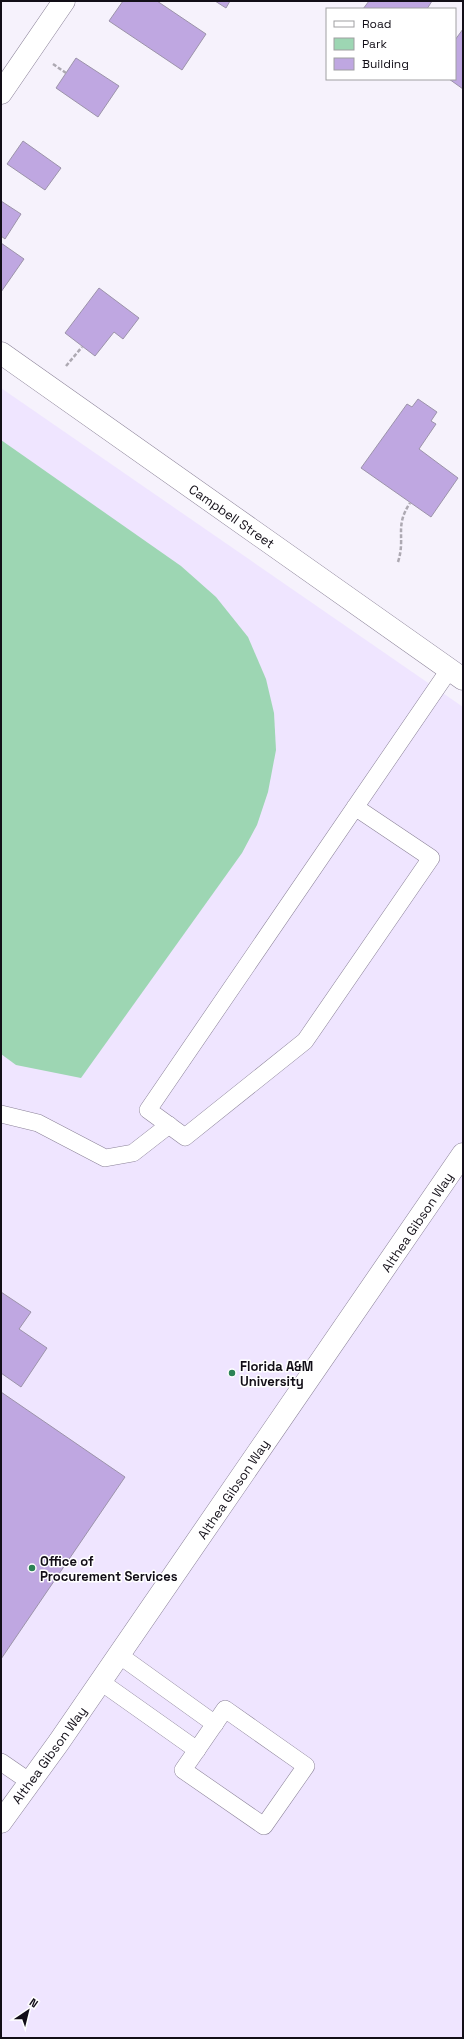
<svg xmlns="http://www.w3.org/2000/svg" width="464" height="2039" viewBox="0 0 464 2039" font-family="'Space Grotesk',sans-serif">
<rect width="100%" height="100%" fill="#f6f2fc"/>
<polygon fill="#efe5ff" points="1,388 463,707 463,2038 1,2038"/>
<polygon fill="#9dd6b3" points="1,440 181,566 216,597 248,637 266,679 274,713 276,750 268,792 257,825 242,853 81,1078 16,1065 1,1054"/>
<g fill="#bfa7e1" stroke="#9c93aa">
<polygon points="123,1 157,1 206,34 182,70 109,21"/>
<polygon points="215,1 230,1 226,8"/>
<polygon points="369,1 432,1 427,9 363,9"/>
<polygon points="463,29 463,89 449,79 455,79 455,40"/>
<polygon points="76,58 119,86 98,117 56,88"/>
<polygon points="23,141 61,168 45,190 7,164"/>
<polygon points="1,201 21,214 5,239 1,236"/>
<polygon points="1,243 24,259 1,292"/>
<polygon points="99,288 139,318 123,339 114,332 95,356 65,333"/>
<polygon points="418,399 437,412 431,421 436,424 419,449 458,478 431,517 361,468 407,404 412,407"/>
<polygon points="1,1292 31,1312 19,1329 47,1348 21,1387 1,1373"/>
<polygon points="1,1392 125,1477 1,1659"/>
</g>
<g fill="none" stroke-linecap="round" stroke-linejoin="round">
<g stroke="#8b8298" stroke-width="18">
<g id="service">
<polyline points="355,807 431,858 305,1041 185,1137 148,1110 449,670"/>
<polyline points="1,1114 38,1123 105,1158 133,1153 169,1125"/>
<polyline points="119,1655 215,1724"/>
<polyline points="101,1682 197,1750"/>
<polygon points="225,1709 306,1766 264,1826 183,1770"/>
<polyline points="1,1762 30,1782"/>
</g>
</g>
<g stroke="#8b8298" stroke-width="23">
<g id="minor">
<polyline points="1,93 64,1"/>
<polyline points="1,353 463,679"/>
</g>
</g>
<g stroke="#8b8298" stroke-width="23">
<polyline id="tertiary" points="1,1822 59,1742 463,1154"/>
</g>
<g stroke="#ada9b2" stroke-width="2.5" stroke-dasharray="4 2" stroke-linecap="butt">
<polyline points="53,64 66,73"/>
<polyline points="66,366 82,347"/>
<path d="M398,562C406,537 394,527 410,503"/>
</g>
<use href="#service" stroke="#fff" stroke-width="17"/>
<use href="#minor" stroke="#fff" stroke-width="22"/>
<use href="#tertiary" stroke="#fff" stroke-width="22"/>
</g>
<g fill="#2c8256" stroke="#fff" stroke-width="1.5">
<circle cx="232" cy="1373" r="4"/>
<circle cx="32" cy="1568" r="4"/>
</g>
<g text-anchor="middle" stroke-width="3" stroke-linejoin="round" paint-order="stroke">
<g font-size="13" fill="#120e17" stroke="#fff">
<text transform="translate(232 516) rotate(35)" y="5">Campbell Street</text>
<text transform="translate(417 1222) rotate(-56)" y="5">Althea Gibson Way</text>
<text transform="translate(233 1489) rotate(-56)" y="5">Althea Gibson Way</text>
<text transform="translate(49 1755) rotate(-54)" y="5">Althea Gibson Way</text>
</g>
<g font-size="13" font-weight="bold" fill="#120e17" stroke="#fff" text-anchor="start">
<text x="240" y="1371">Florida A&amp;M<tspan x="240" dy="15">University</tspan></text>
<text x="40" y="1566">Office of<tspan x="40" dy="15">Procurement Services</tspan></text>
</g>
</g>
<rect width="464" height="2039" fill="none" stroke="#120e17" stroke-width="4"/>
<rect x="326" y="8" width="130" height="72" fill="#ffffff" stroke="#a09fa2"/>
<rect x="334" y="21" width="20" height="6" fill="#ffffff" stroke="#a09fa2"/>
<text x="362" y="28" font-size="12" fill="#120e17">Road</text>
<rect x="334" y="38" width="20" height="12" fill="#9dd6b3" stroke="#a09fa2"/>
<text x="362" y="48" font-size="12" fill="#120e17">Park</text>
<rect x="334" y="58" width="20" height="12" fill="#bfa7e1" stroke="#a09fa2"/>
<text x="362" y="68" font-size="12" fill="#120e17">Building</text>
<g transform="translate(28 2011) rotate(35)" stroke="#ffffff" stroke-width="3" paint-order="stroke">
<path d="M0-3L7 15L0 10L-7 15Z" fill="#120e17"/>
<text y="-6" font-size="11" font-weight="bold" text-anchor="middle" fill="#120e17">N</text>
</g>
</svg>
